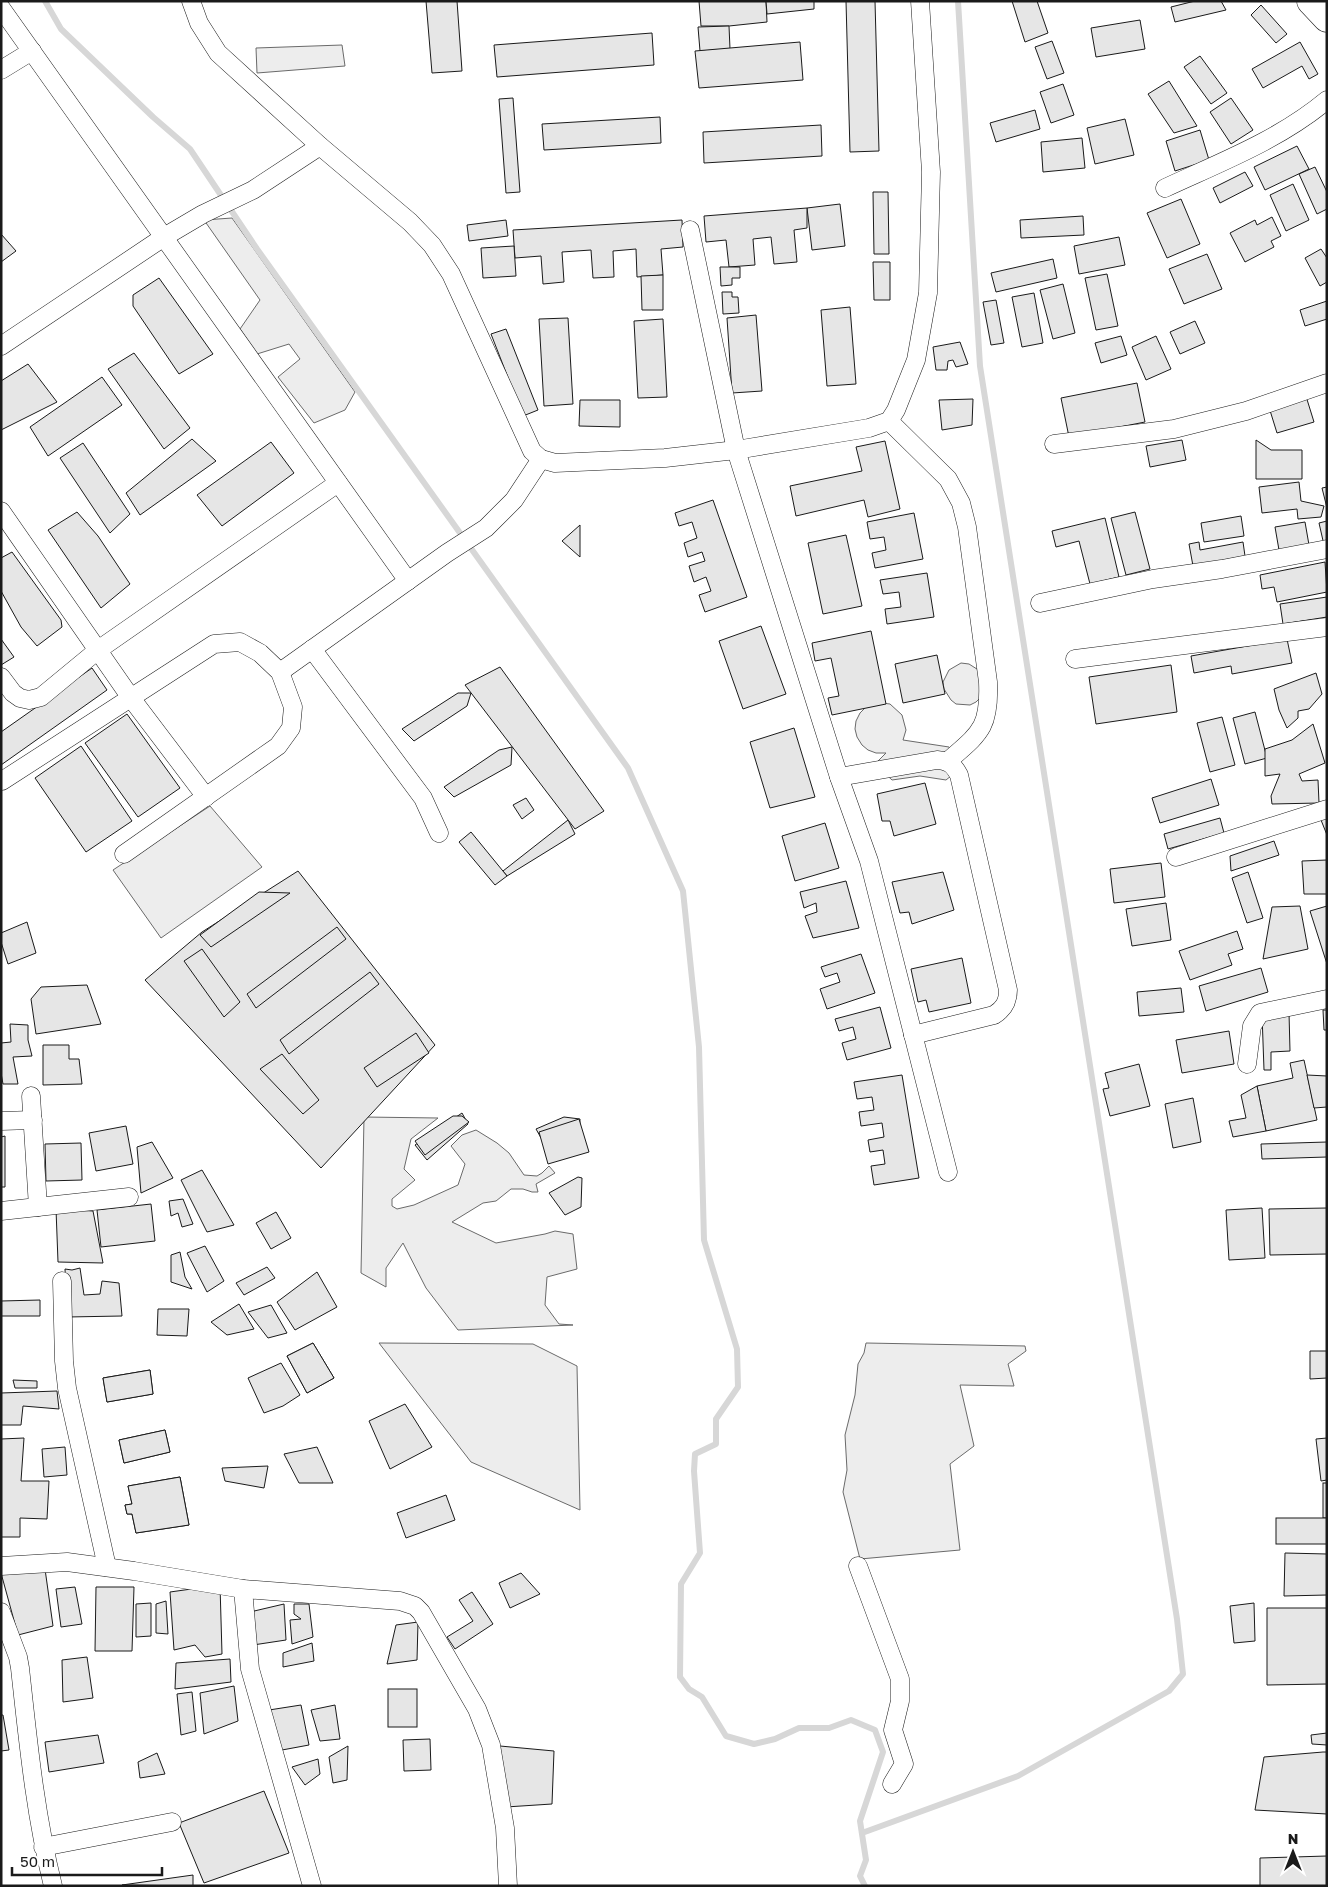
<svg xmlns="http://www.w3.org/2000/svg" width="1328" height="1887" viewBox="0 0 1328 1887" font-family="'Golos Text',sans-serif">
<rect width="100%" height="100%" fill="#fff"/>
<g fill="#ededed" stroke="#6a6a6a">
<polygon points="342,45 345,66 257,73 256,48"/>
<polygon points="232,218 355,392 345,410 314,423 278,377 300,359 289,344 257,354 240,329 260,300 204,220"/>
<polygon points="961,663 969,664 980,671 981,697 976,702 970,705 956,704 951,700 944,689 943,682 949,670"/>
<polygon points="882,703 890,704 902,715 906,730 903,740 949,747 962,767 946,780 920,776 892,780 875,764 886,753 876,753 868,750 862,745 857,737 855,729 856,721 860,713 866,707"/>
<polygon points="210,806 262,867 161,938 113,870"/>
<polygon points="364,1117 438,1118 411,1139 404,1169 415,1180 392,1199 392,1206 397,1209 414,1205 458,1185 465,1164 451,1146 462,1135 476,1130 497,1143 509,1153 524,1175 537,1176 542,1173 549,1166 555,1173 536,1184 538,1192 532,1192 523,1189 511,1189 496,1201 483,1203 452,1222 496,1243 545,1234 555,1231 573,1234 577,1269 547,1277 545,1305 559,1324 573,1325 458,1330 426,1288 403,1243 386,1268 386,1287 361,1273"/>
<polygon points="379,1343 533,1344 577,1366 580,1510 471,1462"/>
<polygon points="866,1343 1025,1346 1026,1351 1008,1364 1014,1386 960,1385 974,1446 950,1464 960,1550 860,1559 843,1492 847,1470 845,1435 855,1395 858,1364 864,1353"/>
</g>
<g fill="none" stroke-linecap="round" stroke-linejoin="round">
<g stroke="#d7d7d7" stroke-width="6">
<polyline points="45,1 61,29 153,117 190,149 257,249 628,768 683,891 699,1047 704,1240 737,1349 738,1387 716,1419 716,1444 695,1454 694,1471 700,1553 681,1584 680,1677 689,1689 702,1697 726,1736 754,1744 775,1739 799,1728 829,1728 851,1720 875,1730 883,1752 860,1821 866,1860 860,1876 865,1886"/>
<polyline points="862,1833 1018,1776 1169,1691 1183,1674 1177,1619 980,366 958,1"/>
</g>
</g>
<g fill="#e6e6e6" stroke="#1a1a1a">
<polygon points="426,1 457,1 462,71 432,73"/>
<polygon points="699,1 766,1 767,22 729,26 701,26"/>
<polygon points="766,1 814,1 814,9 767,14"/>
<polygon points="846,1 875,1 879,151 850,152"/>
<polygon points="1012,1 1037,1 1048,33 1025,42"/>
<polygon points="1195,1 1221,1 1226,10 1175,22 1171,7"/>
<polygon points="1261,5 1287,34 1276,43 1251,15"/>
<polygon points="1140,20 1145,49 1096,57 1091,28"/>
<polygon points="729,26 730,49 700,51 698,27"/>
<polygon points="652,33 654,65 497,77 494,45"/>
<polygon points="1052,41 1064,73 1047,79 1035,47"/>
<polygon points="800,42 803,80 699,88 695,51"/>
<polygon points="1300,42 1318,74 1309,79 1302,66 1263,88 1252,69"/>
<polygon points="1200,56 1227,93 1211,104 1184,67"/>
<polygon points="1169,81 1197,126 1174,133 1148,94"/>
<polygon points="1063,84 1074,115 1051,123 1040,92"/>
<polygon points="513,98 520,192 506,193 499,99"/>
<polygon points="1231,98 1253,130 1231,144 1210,112"/>
<polygon points="1035,110 1040,129 996,142 990,123"/>
<polygon points="660,117 661,143 544,150 542,124"/>
<polygon points="1125,119 1134,155 1095,164 1087,128"/>
<polygon points="821,125 822,156 704,163 703,132"/>
<polygon points="1200,130 1209,160 1175,171 1166,141"/>
<polygon points="1082,138 1085,168 1043,172 1041,142"/>
<polygon points="1297,146 1309,169 1265,190 1254,167"/>
<polygon points="1315,167 1327,192 1327,209 1317,214 1299,174"/>
<polygon points="1245,172 1253,186 1220,203 1213,188"/>
<polygon points="1293,184 1309,220 1286,231 1270,195"/>
<polygon points="873,192 888,192 889,254 874,254"/>
<polygon points="1181,199 1200,244 1167,258 1147,213"/>
<polygon points="840,204 845,246 812,250 807,208"/>
<polygon points="807,208 807,228 794,230 797,262 774,264 771,237 753,239 755,265 729,267 726,240 706,242 704,216"/>
<polygon points="1083,216 1084,235 1021,238 1020,220"/>
<polygon points="1272,217 1281,236 1271,241 1274,247 1245,262 1230,233 1255,220 1257,225"/>
<polygon points="506,220 508,236 469,241 467,225"/>
<polygon points="682,220 683,247 661,249 663,275 637,277 636,249 613,251 614,277 593,278 591,250 562,252 564,282 543,284 541,256 515,258 513,230"/>
<polygon points="1,234 16,251 1,262"/>
<polygon points="1119,237 1125,265 1079,274 1074,246"/>
<polygon points="514,246 516,276 483,278 481,248"/>
<polygon points="1321,249 1327,258 1327,282 1320,286 1305,258"/>
<polygon points="1207,254 1222,289 1184,304 1169,269"/>
<polygon points="1053,259 1057,278 996,292 991,273"/>
<polygon points="873,262 890,262 890,300 874,300"/>
<polygon points="720,267 740,267 740,278 732,278 732,285 721,286"/>
<polygon points="1107,274 1118,326 1096,330 1085,278"/>
<polygon points="663,275 663,310 642,310 641,276"/>
<polygon points="159,278 213,354 179,374 133,306 133,295"/>
<polygon points="1063,284 1075,333 1053,339 1040,290"/>
<polygon points="722,292 732,292 732,297 738,297 739,313 723,314"/>
<polygon points="1034,293 1043,343 1022,347 1012,297"/>
<polygon points="996,300 1004,343 991,345 983,302"/>
<polygon points="1327,301 1327,319 1305,326 1300,310"/>
<polygon points="850,307 856,384 827,386 821,310"/>
<polygon points="756,315 762,391 732,393 727,318"/>
<polygon points="568,318 573,404 544,406 539,319"/>
<polygon points="663,319 667,397 638,398 634,321"/>
<polygon points="1195,321 1205,343 1180,354 1170,332"/>
<polygon points="506,329 538,410 523,416 491,334"/>
<polygon points="1121,336 1127,355 1101,363 1095,343"/>
<polygon points="1156,336 1171,369 1146,380 1132,347"/>
<polygon points="960,342 968,364 956,367 953,360 948,361 947,370 936,370 933,347"/>
<polygon points="134,353 190,428 164,449 108,369"/>
<polygon points="28,364 57,402 1,430 1,381"/>
<polygon points="102,377 122,405 48,456 30,427"/>
<polygon points="1137,383 1145,422 1069,437 1061,398"/>
<polygon points="1305,393 1314,422 1277,433 1268,404"/>
<polygon points="973,399 972,425 942,430 939,400"/>
<polygon points="580,400 620,400 620,427 579,426"/>
<polygon points="192,439 216,461 140,515 126,493"/>
<polygon points="1182,440 1186,460 1150,467 1146,446"/>
<polygon points="1256,440 1271,450 1302,450 1302,479 1256,479"/>
<polygon points="885,441 900,509 868,517 864,500 796,516 790,486 862,471 856,447"/>
<polygon points="271,442 294,473 222,526 197,495"/>
<polygon points="83,443 130,514 110,533 60,458"/>
<polygon points="1299,482 1301,501 1324,506 1321,517 1298,519 1297,509 1262,513 1259,487"/>
<polygon points="1327,487 1327,508 1322,488"/>
<polygon points="713,500 747,597 705,612 699,595 711,591 706,577 694,582 689,566 705,561 702,552 688,557 684,543 697,538 692,522 679,526 675,513"/>
<polygon points="77,512 98,536 130,584 101,608 48,530"/>
<polygon points="1135,512 1150,569 1126,575 1111,518"/>
<polygon points="914,513 923,559 875,568 872,553 886,550 884,537 870,539 867,522"/>
<polygon points="1241,516 1244,536 1204,542 1201,523"/>
<polygon points="1105,518 1119,577 1090,584 1079,541 1056,547 1052,531"/>
<polygon points="1327,521 1327,545 1324,545 1319,523"/>
<polygon points="1305,522 1309,545 1279,550 1275,527"/>
<polygon points="580,525 580,557 562,541"/>
<polygon points="846,535 862,606 823,614 808,543"/>
<polygon points="1199,542 1200,550 1243,542 1245,556 1193,566 1189,544"/>
<polygon points="12,552 61,620 62,627 37,646 21,627 1,591 1,558"/>
<polygon points="1325,562 1327,592 1277,602 1274,587 1262,589 1260,575"/>
<polygon points="927,573 934,617 887,624 885,609 901,607 899,592 883,594 880,580"/>
<polygon points="1327,597 1327,617 1283,624 1280,604"/>
<polygon points="761,626 786,694 743,709 719,641"/>
<polygon points="871,631 886,704 832,715 828,698 839,696 831,658 815,661 812,643"/>
<polygon points="1,639 14,657 1,665"/>
<polygon points="1287,639 1292,663 1232,674 1231,666 1194,673 1191,656"/>
<polygon points="937,655 945,694 903,703 895,664"/>
<polygon points="1171,665 1177,712 1096,724 1089,677"/>
<polygon points="500,667 604,811 575,829 465,685"/>
<polygon points="92,668 107,690 1,765 1,732"/>
<polygon points="1316,673 1322,694 1309,709 1298,711 1298,718 1287,728 1279,710 1274,689"/>
<polygon points="458,693 471,693 467,706 414,741 402,729"/>
<polygon points="1255,712 1267,758 1245,764 1233,718"/>
<polygon points="127,714 180,788 138,817 85,743"/>
<polygon points="1222,717 1235,765 1210,772 1197,723"/>
<polygon points="1313,724 1325,763 1299,774 1302,781 1318,780 1319,803 1272,804 1271,796 1280,774 1265,776 1265,749 1292,740"/>
<polygon points="794,728 815,797 770,808 750,742"/>
<polygon points="81,746 132,821 86,852 35,778"/>
<polygon points="512,747 511,765 454,797 444,787 499,750"/>
<polygon points="1211,779 1219,805 1160,823 1152,798"/>
<polygon points="925,783 936,824 894,836 890,821 882,821 877,794"/>
<polygon points="526,798 534,810 522,819 513,805"/>
<polygon points="1220,818 1224,833 1168,849 1164,834"/>
<polygon points="1327,818 1327,835 1321,820"/>
<polygon points="568,820 575,834 507,876 503,871"/>
<polygon points="825,823 839,868 795,881 782,836"/>
<polygon points="471,832 507,876 495,885 459,842"/>
<polygon points="1274,841 1279,855 1231,871 1230,856"/>
<polygon points="1327,860 1327,894 1304,894 1302,861"/>
<polygon points="1161,863 1165,897 1114,903 1110,869"/>
<polygon points="298,871 435,1045 321,1168 145,980 202,932"/>
<polygon points="943,872 954,910 912,924 909,912 900,913 892,882"/>
<polygon points="1248,872 1263,918 1247,923 1232,878"/>
<polygon points="846,881 859,928 813,938 805,916 817,912 816,903 804,908 800,892"/>
<polygon points="259,892 290,893 211,947 200,935"/>
<polygon points="1166,903 1171,940 1132,946 1126,909"/>
<polygon points="1300,906 1308,949 1263,959 1272,907"/>
<polygon points="1327,906 1327,964 1310,911"/>
<polygon points="27,922 36,953 8,964 1,942 1,933"/>
<polygon points="337,927 346,939 256,1008 247,994"/>
<polygon points="1237,931 1243,949 1228,954 1232,965 1190,980 1179,951"/>
<polygon points="202,949 240,1002 224,1017 184,961"/>
<polygon points="861,954 875,993 827,1009 820,989 840,982 837,973 825,977 821,967"/>
<polygon points="962,958 971,1003 929,1012 926,1000 918,1002 911,969"/>
<polygon points="1261,968 1268,992 1206,1011 1199,986"/>
<polygon points="370,972 379,984 289,1054 280,1040"/>
<polygon points="87,985 101,1024 36,1034 31,999 41,987"/>
<polygon points="1181,988 1184,1012 1139,1016 1137,992"/>
<polygon points="880,1007 891,1048 847,1060 842,1043 856,1039 853,1027 839,1031 835,1019"/>
<polygon points="1323,1010 1327,1010 1327,1030 1324,1030"/>
<polygon points="1289,1012 1290,1051 1271,1052 1271,1070 1264,1070 1262,1014"/>
<polygon points="10,1024 28,1025 28,1040 32,1056 13,1057 18,1084 3,1084 1,1073 1,1043 11,1042"/>
<polygon points="1229,1031 1234,1064 1182,1073 1176,1040"/>
<polygon points="416,1033 429,1053 377,1087 364,1068"/>
<polygon points="43,1045 69,1045 69,1059 79,1059 82,1084 43,1085"/>
<polygon points="282,1054 319,1100 303,1114 260,1069"/>
<polygon points="1304,1060 1317,1120 1266,1131 1257,1086 1293,1078 1290,1063"/>
<polygon points="1139,1064 1150,1106 1110,1116 1103,1089 1109,1088 1105,1073"/>
<polygon points="902,1075 919,1178 874,1185 871,1166 885,1164 883,1150 870,1152 868,1140 884,1137 882,1123 861,1126 859,1112 874,1110 872,1097 857,1099 854,1082"/>
<polygon points="1307,1075 1327,1076 1327,1107 1314,1108"/>
<polygon points="1257,1086 1266,1131 1233,1137 1229,1121 1246,1118 1241,1095"/>
<polygon points="1193,1098 1201,1142 1173,1148 1165,1104"/>
<polygon points="462,1113 468,1124 427,1160 415,1145"/>
<polygon points="453,1116 462,1116 469,1122 425,1155 415,1141"/>
<polygon points="564,1117 580,1119 579,1143 554,1161 536,1129"/>
<polygon points="579,1119 589,1152 548,1164 539,1132"/>
<polygon points="126,1126 133,1164 96,1171 89,1133"/>
<polygon points="5,1136 5,1187 1,1187 1,1137"/>
<polygon points="152,1142 173,1178 141,1193 137,1147"/>
<polygon points="1327,1142 1327,1157 1262,1159 1261,1144"/>
<polygon points="81,1143 82,1180 46,1181 45,1144"/>
<polygon points="202,1170 234,1225 207,1232 181,1180"/>
<polygon points="578,1177 582,1178 581,1207 565,1215 549,1193"/>
<polygon points="183,1199 193,1224 182,1227 178,1213 171,1216 169,1201"/>
<polygon points="151,1204 155,1241 101,1247 97,1210"/>
<polygon points="1262,1208 1265,1258 1229,1260 1226,1210"/>
<polygon points="1327,1208 1327,1254 1270,1255 1269,1209"/>
<polygon points="56,1209 93,1211 103,1263 58,1262"/>
<polygon points="276,1212 291,1238 271,1249 256,1223"/>
<polygon points="205,1246 224,1281 207,1292 187,1253"/>
<polygon points="180,1252 185,1277 192,1289 171,1282 171,1255"/>
<polygon points="267,1267 275,1278 244,1295 236,1283"/>
<polygon points="80,1268 84,1295 100,1294 102,1281 119,1283 122,1316 67,1317 65,1269 72,1270"/>
<polygon points="317,1272 337,1307 295,1330 277,1302"/>
<polygon points="40,1300 40,1316 1,1316 1,1301"/>
<polygon points="239,1304 254,1329 227,1335 211,1322"/>
<polygon points="271,1305 287,1333 268,1338 248,1312"/>
<polygon points="158,1309 189,1309 187,1336 157,1335"/>
<polygon points="313,1343 334,1378 307,1393 287,1356"/>
<polygon points="313,1343 334,1378 307,1393 287,1356"/>
<polygon points="1310,1351 1327,1351 1327,1378 1310,1379"/>
<polygon points="281,1363 300,1395 283,1406 264,1413 248,1378"/>
<polygon points="150,1370 153,1394 107,1402 103,1378"/>
<polygon points="150,1370 153,1394 107,1402 103,1378"/>
<polygon points="13,1380 37,1381 37,1388 15,1388"/>
<polygon points="57,1391 59,1409 23,1406 21,1425 1,1425 1,1393"/>
<polygon points="405,1404 432,1447 390,1469 369,1421"/>
<polygon points="165,1430 170,1452 124,1463 119,1440"/>
<polygon points="165,1430 170,1452 124,1463 119,1440"/>
<polygon points="24,1438 21,1481 49,1481 47,1519 20,1518 20,1537 1,1537 1,1439"/>
<polygon points="1327,1438 1327,1480 1321,1481 1316,1439"/>
<polygon points="65,1447 67,1475 44,1477 42,1449"/>
<polygon points="317,1447 333,1483 299,1483 284,1454"/>
<polygon points="268,1466 264,1488 225,1481 222,1468"/>
<polygon points="180,1477 189,1525 136,1533 132,1514 127,1514 125,1505 132,1504 128,1486"/>
<polygon points="180,1477 189,1525 136,1533 132,1514 127,1514 125,1505 132,1504 128,1486"/>
<rect x="1323" y="1483" width="4" height="35"/>
<polygon points="446,1495 455,1520 406,1538 397,1513"/>
<rect x="1276" y="1518" width="51" height="26"/>
<polygon points="1285,1553 1327,1554 1327,1595 1284,1596"/>
<polygon points="45,1569 53,1626 18,1635 1,1573"/>
<polygon points="521,1573 540,1594 510,1608 499,1583"/>
<polygon points="220,1585 222,1654 205,1657 195,1645 174,1650 170,1592"/>
<polygon points="75,1587 82,1624 61,1627 56,1589"/>
<polygon points="96,1587 134,1587 132,1651 95,1651"/>
<polygon points="472,1592 493,1624 455,1649 447,1637 473,1621 459,1600"/>
<polygon points="166,1601 168,1634 156,1633 156,1604"/>
<polygon points="151,1603 151,1636 136,1637 136,1604"/>
<polygon points="1254,1603 1255,1641 1234,1643 1230,1606"/>
<polygon points="284,1604 286,1640 253,1645 250,1612"/>
<polygon points="294,1604 309,1604 313,1637 292,1644 290,1620 301,1619 294,1614"/>
<polygon points="1267,1608 1327,1608 1327,1684 1267,1685"/>
<polygon points="418,1622 417,1660 387,1664 396,1625"/>
<polygon points="312,1643 314,1661 283,1667 283,1653"/>
<polygon points="87,1657 93,1698 63,1702 62,1660"/>
<polygon points="230,1659 231,1682 175,1689 176,1663"/>
<polygon points="234,1686 238,1721 204,1734 200,1693"/>
<rect x="388" y="1689" width="29" height="38"/>
<polygon points="192,1692 196,1731 181,1735 177,1694"/>
<polygon points="301,1705 309,1745 282,1750 269,1710"/>
<polygon points="335,1705 340,1739 320,1741 311,1710"/>
<polygon points="1,1715 3,1715 9,1750 1,1751"/>
<polygon points="1327,1733 1327,1745 1312,1744 1311,1735"/>
<polygon points="98,1735 104,1763 49,1772 45,1742"/>
<polygon points="430,1739 431,1770 404,1771 403,1740"/>
<polygon points="348,1746 347,1780 333,1783 329,1757"/>
<polygon points="500,1746 554,1751 552,1804 506,1807"/>
<polygon points="1323,1752 1327,1752 1327,1814 1255,1810 1264,1757"/>
<polygon points="157,1753 165,1774 140,1778 138,1762"/>
<polygon points="318,1759 320,1774 305,1785 292,1767"/>
<polygon points="264,1791 289,1853 204,1883 179,1823"/>
<polygon points="1327,1856 1327,1886 1260,1886 1260,1858"/>
<polygon points="193,1875 193,1886 122,1885"/>
</g>
<g fill="none" stroke-linecap="round" stroke-linejoin="round">
<g stroke="#1a1a1a" stroke-width="19">
<g id="minor">
<polyline points="191,1 199,23 218,53 320,146 410,222 432,245 451,274 532,451 541,459 555,463 665,458 736,450 869,428 889,421 896,410 916,360 928,293 931,172 920,1"/>
<polyline points="1,8 408,581"/>
<polyline points="1,70 32,51"/>
<path d="M1165,188C1221,162 1279,140 1327,100"/>
<polyline points="690,230 736,450 839,777 869,861 948,1172"/>
<polyline points="1,346 164,237 203,214 253,190 320,146"/>
<path d="M889,421L948,479L961,503L967,527L988,682C990,728 980,733 948,761"/>
<polyline points="1054,444 1174,429 1246,411 1327,383"/>
<polyline points="1,511 131,698 206,797"/>
<polyline points="1040,603 1153,579 1222,569 1327,549"/>
<polyline points="312,649 423,798 439,833"/>
<polyline points="1075,659 1327,627"/>
<polyline points="280,672 447,553 486,528 514,500 541,459"/>
<polyline points="1,677 13,693 20,698 29,700 41,697 98,650 338,483"/>
<path d="M839,777L937,760C949,761 953,764 959,775L1008,990C1008,1002 1004,1009 994,1015L913,1035"/>
<polyline points="2,781 214,644 240,642 260,653 280,672 293,707 291,728 278,746 124,854"/>
<polyline points="1176,857 1327,809"/>
<polyline points="1247,1064 1252,1026 1260,1013 1327,999"/>
<polyline points="31,1096 38,1207"/>
<polyline points="1,1121 33,1120"/>
<polyline points="1,1211 129,1197"/>
<polyline points="62,1281 64,1361 67,1388 107,1567"/>
<polyline points="1,1566 67,1562 134,1571 243,1589 400,1601 415,1606 421,1612 477,1709 491,1745 505,1828 508,1886"/>
<polyline points="858,1566 900,1679 900,1701 893,1730 904,1764 892,1784"/>
<polyline points="243,1589 250,1669 312,1886"/>
<path d="M1,1612L18,1657L20,1668C28,1741 35,1814 53,1886"/>
<polyline points="43,1847 172,1822"/>
</g>
</g>
<g stroke="#1a1a1a" stroke-width="29">
<polyline id="primary" points="1311,1 1327,18"/>
</g>
<use href="#minor" stroke="#fff" stroke-width="18"/>
<use href="#primary" stroke="#fff" stroke-width="28"/>
</g>
<rect width="1328" height="1887" fill="none" stroke="#1a1a1a" stroke-width="5"/>
<g transform="translate(1293 1852)" stroke="#ffffff" stroke-width="4" paint-order="stroke">
<path d="M0-4L9 19L0 12L-9 19Z" fill="#1a1a1a"/>
<text y="-8" font-size="14" font-weight="bold" text-anchor="middle" fill="#1a1a1a">N</text>
</g>
<path d="M12 1867v8h150v-8" fill="none" stroke="#1a1a1a" stroke-width="2.5"/>
<text x="20" y="1867" font-size="15" fill="#1a1a1a" stroke="#ffffff" stroke-width="4" paint-order="stroke">50 m</text>
</svg>
